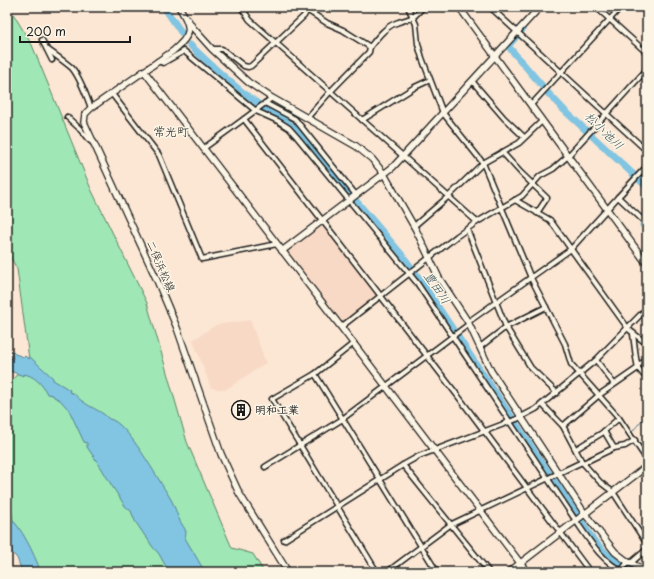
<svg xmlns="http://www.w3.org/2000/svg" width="654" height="579" viewBox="0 0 654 579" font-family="'Playpen Sans','Klee One',sans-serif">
<rect width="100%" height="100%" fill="#fce7d4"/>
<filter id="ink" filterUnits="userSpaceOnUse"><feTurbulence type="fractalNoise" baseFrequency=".025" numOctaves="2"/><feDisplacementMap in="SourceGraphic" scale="8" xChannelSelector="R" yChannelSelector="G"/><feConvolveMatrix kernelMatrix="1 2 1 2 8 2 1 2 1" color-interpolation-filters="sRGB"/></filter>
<g filter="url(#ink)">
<g fill="#f8d9c5">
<polygon points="322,225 377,295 342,324 286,252"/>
<polygon points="250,320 266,363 225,390 211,388 193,340 216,325"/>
</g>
<polygon fill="#9fe7b4" stroke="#5e8268" points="7,7 9,7 32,45 91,189 147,303 187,442 232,548 253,554 264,572 39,572 13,520 7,483 7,387 29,359 17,269 7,251"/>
<g fill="#81c5e2" stroke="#598193">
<path d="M12,351L15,354L24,357L25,356L29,359L30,357L53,378V380L70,390L69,392C77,394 76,397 82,401C91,408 102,411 109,419C126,420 159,481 169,496C174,503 176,513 180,521C182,525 185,528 186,532C186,534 185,537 185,538L205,572H169L159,554L152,546L147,538L145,536L135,521L131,511L125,506L112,486L102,469L87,447V443L84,442L69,410L60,400L54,397L53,395L47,394C43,385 34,375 23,374V376L21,375L7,370V359L13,358L11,353Z"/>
<path d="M7,514C23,529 33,552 41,572H22L17,558L12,553L11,546L7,541Z"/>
</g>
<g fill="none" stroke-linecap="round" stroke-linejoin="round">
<polyline stroke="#598193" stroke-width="1" points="645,453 632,432 647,414"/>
<g stroke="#81c5e2" stroke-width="7">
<polyline points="164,7 181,32"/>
<polyline points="522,30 508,46 544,88"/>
<path d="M190,45C210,64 230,84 253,100C266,110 281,117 294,128L402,255L414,271L594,541C605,554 617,564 632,572"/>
<polyline points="546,91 564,110 647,187"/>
<polyline points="647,220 643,225 647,228"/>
</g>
<g stroke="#1c1c1c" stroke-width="7">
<g id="street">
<polyline points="241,7 250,20 477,222"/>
<path d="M310,7L307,10L327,23L343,30L370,47C377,38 385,27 396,23C412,17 411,21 423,7"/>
<polyline points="408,7 416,24 418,44 422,58 443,113 483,163 531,278 565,344 571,364 619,418 647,460"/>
<polyline points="490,7 647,151"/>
<polyline points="596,7 647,53"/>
<polyline points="42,40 52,60"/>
<path d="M47,49C55,55 64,61 72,68C81,79 86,95 91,108"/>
<polyline points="212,49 222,49 244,66 248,67 251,66 304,16 307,10 300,7"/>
<path d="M158,61L163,63L184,51L256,111L278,121L289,128L297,137L417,283L576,521C589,540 602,562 624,572"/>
<polyline points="472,81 504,118 524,137"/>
<polyline points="112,94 159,155 202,259 277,244"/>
<polyline points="265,103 295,119 356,195"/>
<polyline points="531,105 621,7"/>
<polyline points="67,117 79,128 88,139 93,143"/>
<polyline points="307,118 330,92 369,52 370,47"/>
<polyline points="244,119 272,98"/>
<polyline points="362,120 415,87 430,80"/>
<polyline points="204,148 244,119 458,396 590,572"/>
<polyline points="502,152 521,173 547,198 537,213"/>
<polyline points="618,197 647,166"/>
<polyline points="515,200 550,220 627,327"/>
<polyline points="414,226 449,196 483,163 519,143 542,121"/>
<polyline points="467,229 506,327 531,368 557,393"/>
<polyline points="468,322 571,249 618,197 647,224"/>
<polyline points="341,327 457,236 477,222 522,196 540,176 553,169 568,156 647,69"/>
<polyline points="627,328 647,344"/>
<polyline points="633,334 636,358 638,368 647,379"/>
<polyline points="354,343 315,374 272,399 377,572"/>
<polyline points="480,347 506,327 546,307"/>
<polyline points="596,360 614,384"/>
<polyline points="638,365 647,360"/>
<polyline points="315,374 437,572"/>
<polyline points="542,404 563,426 582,462 600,482 613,492 647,544"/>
<polyline points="563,426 599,395 638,368"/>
<polyline points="604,431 614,448"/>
<polyline points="576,449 602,433 619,418"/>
<polyline points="583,463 614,448 625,446 635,440"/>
<polyline points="403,465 489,572"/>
<polyline points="265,467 341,420 469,324"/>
<polyline points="284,540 403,465 419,456 517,419 536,409 596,360 647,308"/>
<polyline points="387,572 450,525 582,462"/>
<polyline points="620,572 628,562 632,562 647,549"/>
</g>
</g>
<g stroke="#1c1c1c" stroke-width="8">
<g id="secondary">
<path d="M179,7C193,28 192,35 173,51L91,108L85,114L84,122L156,278L177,328L221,454L239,493L288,572"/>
<polyline points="459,7 647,264"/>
<polyline points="188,20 193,28 212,49 248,82 272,98 356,146 372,159 384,174 416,230 439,278 468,322 491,371 585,514 615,552 628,562 647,571"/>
<polyline points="144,71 341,327 527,572"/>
<polyline points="282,251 393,167 540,7"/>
<polyline points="509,572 647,466"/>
</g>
</g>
<use href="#street" stroke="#fcf5e5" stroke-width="4"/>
<use href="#secondary" stroke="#fcf5e5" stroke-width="5.5"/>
</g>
</g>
<defs>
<g id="building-ring" transform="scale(1)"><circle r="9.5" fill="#fcf5e5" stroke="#1c1c1c" stroke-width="1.5"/><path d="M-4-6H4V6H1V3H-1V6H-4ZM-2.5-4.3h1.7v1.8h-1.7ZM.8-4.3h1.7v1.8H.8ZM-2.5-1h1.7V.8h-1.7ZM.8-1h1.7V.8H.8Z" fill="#1c1c1c"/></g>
</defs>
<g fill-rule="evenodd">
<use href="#building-ring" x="241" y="410"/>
</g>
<g text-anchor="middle" stroke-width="3" stroke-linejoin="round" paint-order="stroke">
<g font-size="11" fill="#1c1c1c" stroke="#fcf5e5">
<text transform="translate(161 266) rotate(66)" y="4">二俣浜松線</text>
</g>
<g font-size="11" font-weight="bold" fill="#1c1c1c" stroke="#fcf5e5" text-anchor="start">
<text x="255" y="414">明和工業</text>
</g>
<g font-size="12" font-style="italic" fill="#3f5761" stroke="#fcf5e5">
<text transform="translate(604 131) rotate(44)" y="4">松小池川</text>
<text transform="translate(437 288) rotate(56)" y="4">豊田川</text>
</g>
<g font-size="12" fill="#1c1c1c" stroke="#fcf5e5">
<text x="171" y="136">常光町</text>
</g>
</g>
<rect width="654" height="579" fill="none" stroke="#fcf5e5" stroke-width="24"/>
<rect x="12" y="12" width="630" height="555" fill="none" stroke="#1c1c1c" stroke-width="1.5" filter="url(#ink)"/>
<path d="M20 36v6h110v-6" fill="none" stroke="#1c1c1c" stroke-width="2"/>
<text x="26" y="36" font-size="12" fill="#1c1c1c" stroke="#fcf5e5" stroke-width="3" paint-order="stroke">200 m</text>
</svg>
